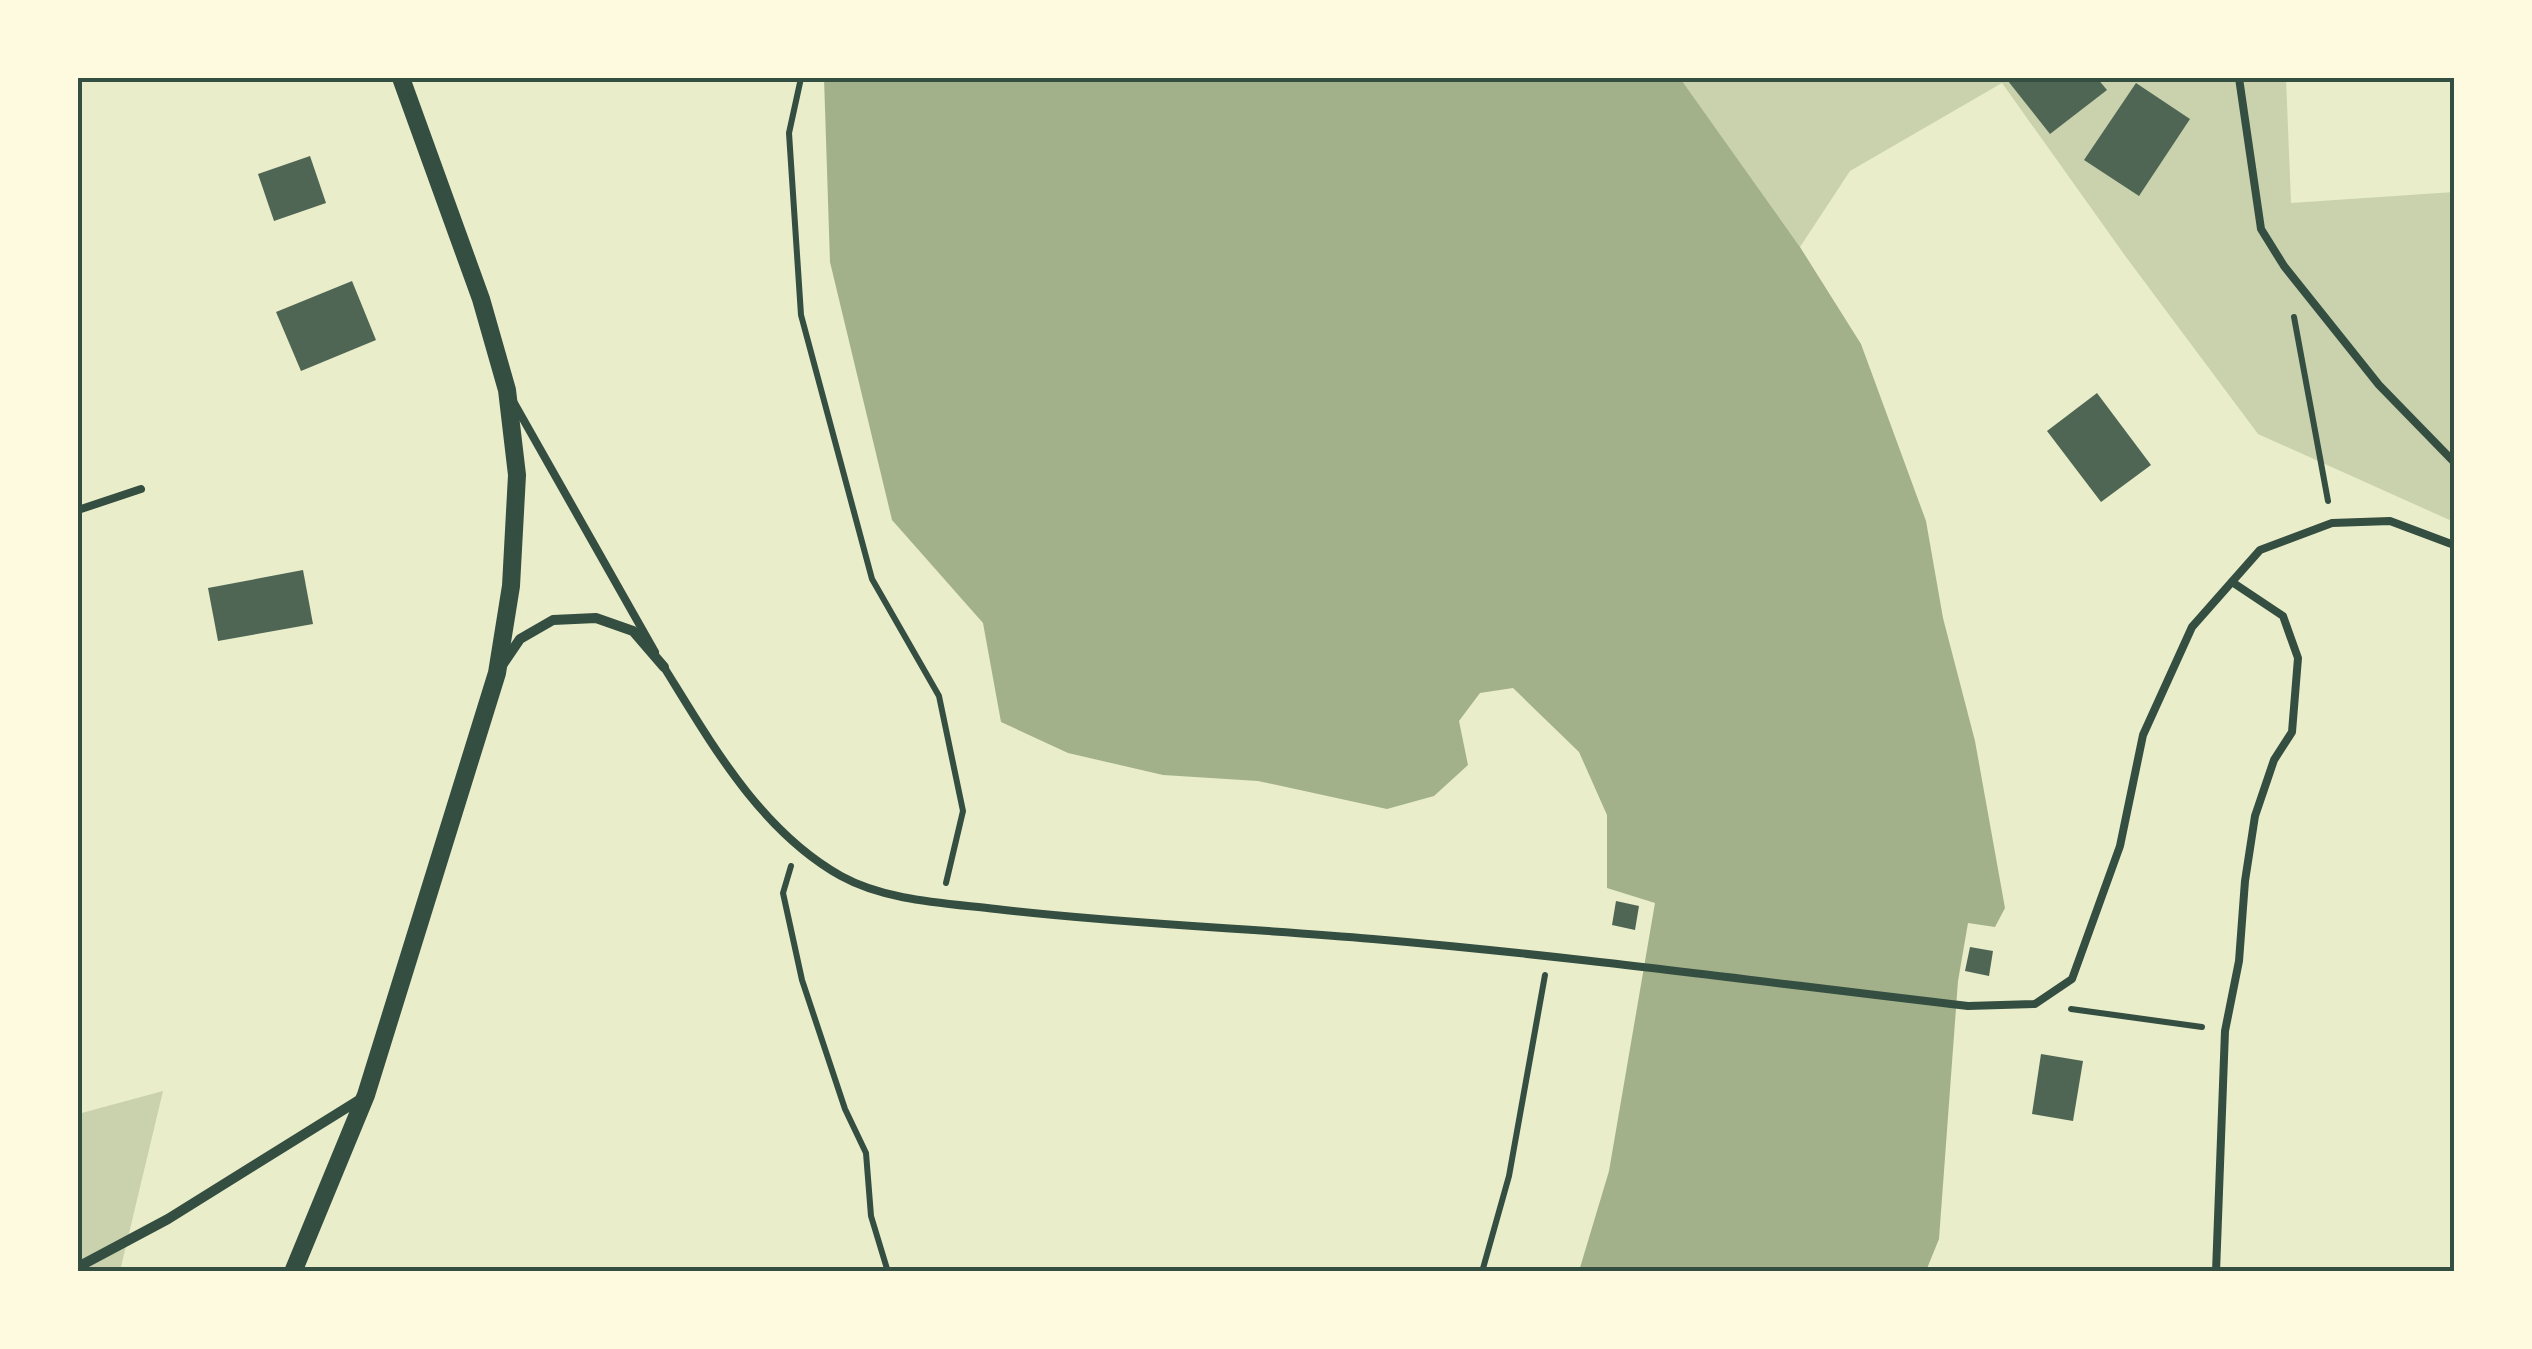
<svg xmlns="http://www.w3.org/2000/svg" width="2532" height="1349" viewBox="0 0 2532 1349" font-family="'Exo 2',sans-serif">
<rect width="100%" height="100%" fill="#e9edc9"/>
<g fill="#cad2ad">
<polygon points="1680,78 2286,78 2291,203 2454,192 2454,522 2258,434 2126,257 2002,83 1850,171 1800,247"/>
<polygon points="163,1091 120,1271 78,1272 78,1114"/>
</g>
<polygon fill="#a3b18a" points="824,78 1680,78 1800,247 1861,344 1926,521 1943,618 1975,741 2005,908 1995,927 1968,923 1958,981 1939,1239 1926,1271 1579,1271 1609,1171 1655,903 1607,888 1607,815 1579,752 1513,688 1480,693 1459,721 1468,765 1434,796 1387,809 1258,781 1163,775 1068,753 1001,722 983,623 892,520 830,262"/>
<g fill="#4f6655">
<polygon points="2012,78 2097,78 2107,90 2050,134 2008,81"/>
<polygon points="2136,83 2190,119 2139,196 2084,160"/>
<polygon points="310,156 326,203 274,221 258,174"/>
<polygon points="352,281 376,340 301,371 276,312"/>
<polygon points="2097,393 2151,465 2101,502 2047,431"/>
<polygon points="303,570 313,624 218,641 208,588"/>
<polygon points="1616,901 1639,906 1635,930 1612,925"/>
<polygon points="1970,947 1993,951 1989,976 1965,971"/>
<polygon points="2041,1054 2083,1061 2073,1121 2032,1114"/>
</g>
<g fill="none" stroke-linecap="round" stroke-linejoin="round">
<g stroke="#344e41" stroke-width="6">
<polyline points="801,78 789,133 801,315 872,579 939,696 963,811 946,883"/>
<polyline points="2294,317 2328,501"/>
<polyline points="791,866 783,893 802,980 845,1109 866,1153 871,1216 888,1272"/>
<polyline points="2071,1009 2202,1027"/>
<polyline points="1482,1272 1509,1176 1545,975"/>
</g>
<g stroke="#344e41" stroke-width="8">
<polyline points="2239,78 2261,229 2284,266 2379,385 2454,462"/>
<polyline points="514,403 655,652"/>
<polyline points="78,510 141,489"/>
<path d="M662,664C710,741 759,830 841,876C886,901 945,903 996,909C1121,924 1248,928 1373,939C1572,956 1770,983 1968,1006L2035,1004L2072,979L2120,846L2143,735L2192,627L2260,550L2332,523L2390,521L2454,545"/>
<polyline points="2216,1272 2225,1031 2239,961 2245,881 2255,816 2274,760 2292,732 2298,658 2283,616 2232,582"/>
</g>
<g stroke="#344e41" stroke-width="10">
<polyline points="503,664 520,639 553,620 596,618 633,631 664,667"/>
<polyline points="78,1267 168,1219 364,1097"/>
</g>
<polyline stroke="#344e41" stroke-width="18" points="293,1272 366,1095 497,673 511,586 517,475 507,390 481,299 401,78"/>
</g>
<rect width="2532" height="1349" fill="none" stroke="#fefae0" stroke-width="160"/>
<rect x="80" y="80" width="2372" height="1189" fill="none" stroke="#344e41" stroke-width="4"/>
</svg>
